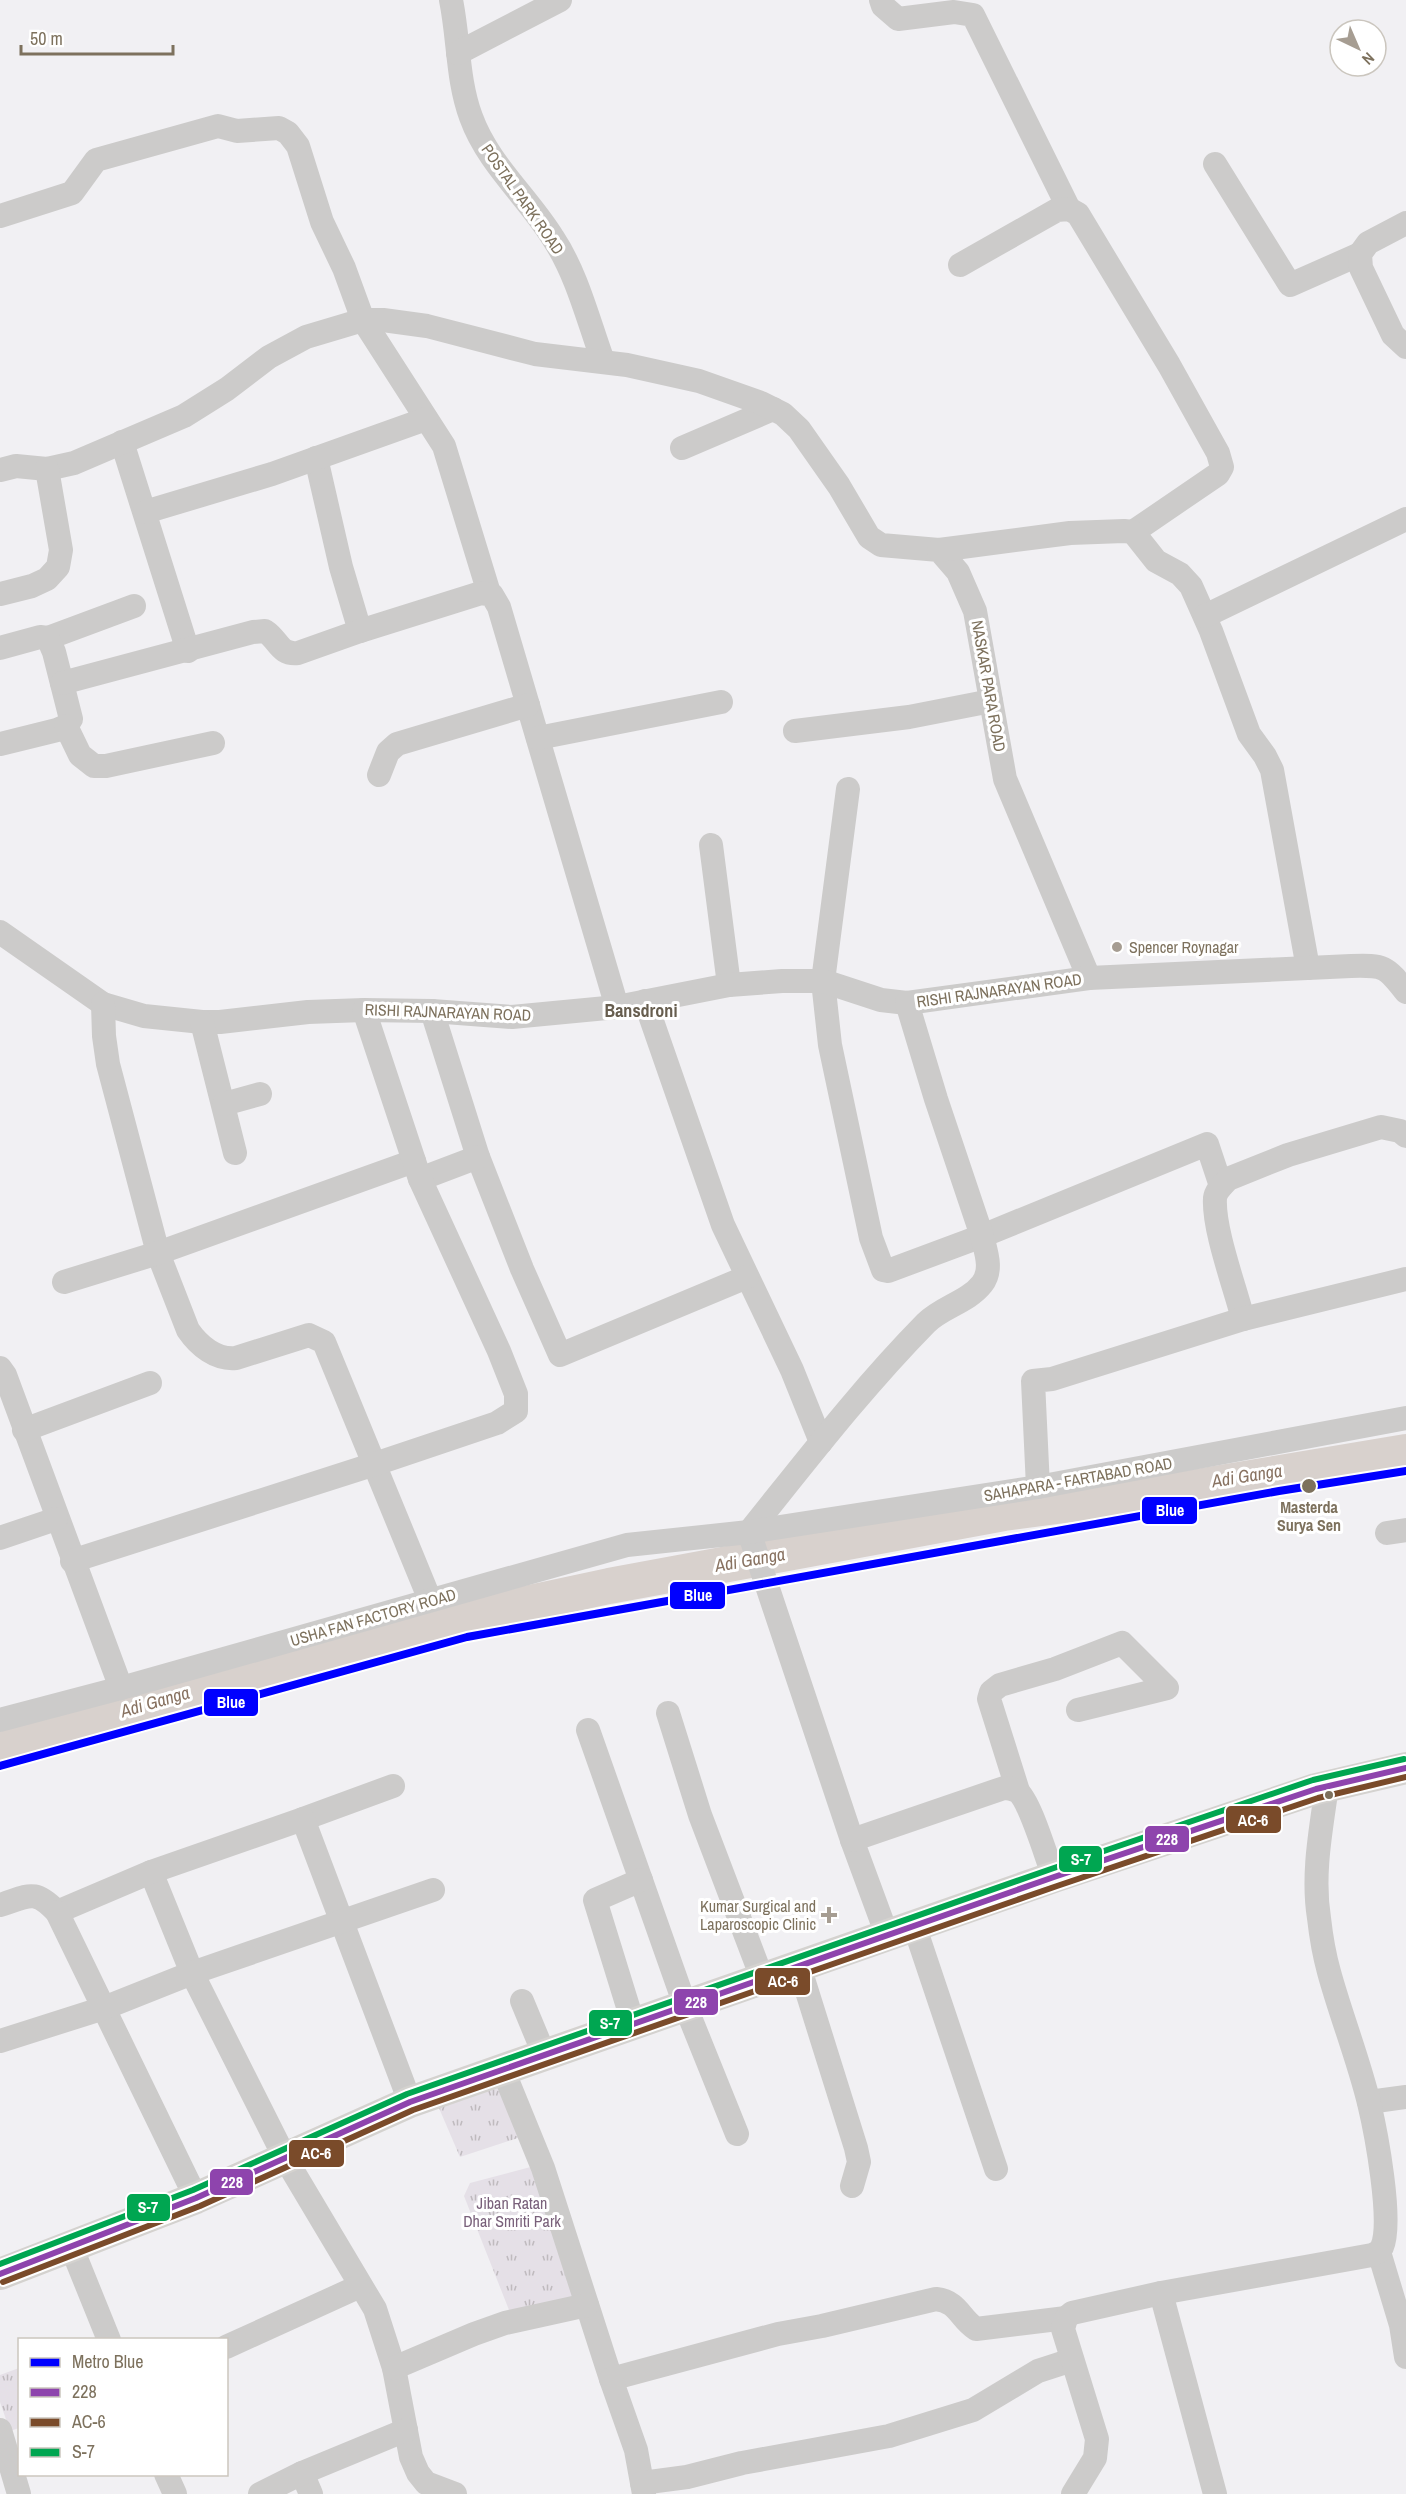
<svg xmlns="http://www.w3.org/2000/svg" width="1406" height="2494" viewBox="0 0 1406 2494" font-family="'Archivo Narrow',sans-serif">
<defs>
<pattern id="park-tufts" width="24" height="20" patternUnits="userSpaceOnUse" patternTransform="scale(1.5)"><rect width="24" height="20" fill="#e5e0e7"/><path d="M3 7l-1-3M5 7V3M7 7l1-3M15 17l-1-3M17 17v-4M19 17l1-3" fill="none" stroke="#bfbabe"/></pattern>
</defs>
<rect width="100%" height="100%" fill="#f1f0f3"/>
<g fill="url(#park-tufts)">
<polygon points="504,2083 524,2136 460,2157 439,2108"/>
<polygon points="538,2165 578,2299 511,2315 464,2196 470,2183"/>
<polygon points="19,2368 19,2428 10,2431 0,2402 0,2375"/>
</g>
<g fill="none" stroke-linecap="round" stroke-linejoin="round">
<polyline stroke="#d8d1cd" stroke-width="36" points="0,1745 243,1680 450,1620 609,1586 1004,1513 1191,1488 1406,1452"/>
<g stroke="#cccbca" stroke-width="24">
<path d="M451,0C459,39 457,79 471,117C488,164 527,196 553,238C577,274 588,320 603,361"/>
<polyline points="881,0 883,6 898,19 954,12 973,15 1069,209"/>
<polyline points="458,53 560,0"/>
<polyline points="1215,164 1290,285 1360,254"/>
<polyline points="0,216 72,193 96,160 218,126 237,131 279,128 288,133 298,146 322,222 344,268 363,320 444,446 489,593"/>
<polyline points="1406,223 1368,243 1360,254 1361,268 1393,335 1406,347"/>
<polyline points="960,265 1057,210 1069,209 1078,214 1169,365 1218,453 1222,467 1218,474 1133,532"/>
<polyline points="122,442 188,651"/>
<polyline points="682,448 773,409"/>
<polyline points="316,458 341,567 360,631"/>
<polyline points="0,470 16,466 47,469 74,463 184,416 227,389 269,357 306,337 363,320 383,320 427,326 535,354 627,365 699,381 761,403 783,414 799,429 839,486 869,537 881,545 939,550 958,572 975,611 1005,779 1089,978"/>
<polyline points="145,512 272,474 426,419"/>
<polyline points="939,550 1070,533 1124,531 1133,532 1156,561 1180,574 1191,586 1211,631 1249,734 1265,756 1272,770 1308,968"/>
<polyline points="0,594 32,586 47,579 58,567 61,550 47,469"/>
<polyline points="1205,616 1406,519"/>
<polyline points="48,638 134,606"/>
<polyline points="0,648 40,637 48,638 54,652 71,719 66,726 57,730 0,744"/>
<path d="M62,683L253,632L265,631C279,640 279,655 298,653L360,631L481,593L492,595L499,607L617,1007"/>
<polyline points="66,726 80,755 94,766 106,766 213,743"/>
<polyline points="795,731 909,717 991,701"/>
<polyline points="538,738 721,702"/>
<polyline points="379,775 388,752 397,744 528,705"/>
<polyline points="848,789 823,981 830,1045 871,1238 883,1270 888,1271 982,1236 1207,1144 1221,1186"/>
<polyline points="711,845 729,985"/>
<path d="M0,932L103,1004L144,1016L202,1022H220L308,1012L364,1010L432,1011L512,1017L617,1007L729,985L782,981H823L881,1000L907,1003L1089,978L1351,966C1384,965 1386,966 1406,992"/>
<polyline points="645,1001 723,1225 792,1370 821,1442"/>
<path d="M103,1004L104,1036L108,1064L158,1253L188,1330C199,1346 216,1360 236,1358L309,1335L324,1342L430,1600"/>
<polyline points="432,1011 478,1157 522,1269 560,1355 747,1277"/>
<polyline points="202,1022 235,1153"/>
<polyline points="224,1104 260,1094"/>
<polyline points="420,1179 478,1157"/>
<polyline points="64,1282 158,1253 414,1161"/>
<path d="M1243,1319C1235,1287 1213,1229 1215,1198C1216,1190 1223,1185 1228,1179L1288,1155L1381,1127L1400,1131L1406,1136"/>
<polyline points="0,1368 5,1375 121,1688"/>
<polyline points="24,1430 150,1383"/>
<polyline points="1038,1487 1033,1381 1052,1379 1243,1319 1406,1279"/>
<path d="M749,1532C806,1461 862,1388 926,1323C942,1307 968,1302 982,1284C993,1270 986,1252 982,1236L936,1099L907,1003"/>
<polyline points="749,1532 852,1840 887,1935"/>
<polyline points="1387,1533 1406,1530"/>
<polyline points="0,1538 56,1519"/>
<polyline points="72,1561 375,1464 497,1423 516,1411 516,1394 499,1351 420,1179 364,1010"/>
<polyline points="668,1713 700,1815 762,1978"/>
<polyline points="0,1720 121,1688 627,1545 749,1532 1038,1487 1406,1418"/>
<polyline points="588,1730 685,2005 737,2134"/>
<polyline points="1018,1791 989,1699 991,1692 1000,1685 1055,1669 1122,1643 1167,1688 1078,1710"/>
<polyline points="303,1819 393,1786"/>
<path d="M852,1840L1004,1788C1008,1788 1013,1789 1017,1791C1030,1800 1047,1860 1054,1877"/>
<polyline points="151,1872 192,1973 285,2158 375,2309 394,2368 411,2457 418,2473 426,2483 455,2494"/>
<path d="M0,1905C29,1896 34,1888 57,1912L151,1872L303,1819L410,2102"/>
<polyline points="57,1912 196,2198"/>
<polyline points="914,1925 996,2169"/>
<polyline points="799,1966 856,2148 859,2162 852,2186"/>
<polyline points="522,2001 544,2054"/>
<polyline points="633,2023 595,1900 641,1880"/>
<polyline points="0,2041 104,2008 192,1973 433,1890"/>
<path d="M503,2070L543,2168L611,2379L778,2334L822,2326L936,2299C959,2302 959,2318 976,2329L1066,2318"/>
<polyline points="1369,2102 1406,2097"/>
<polyline points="71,2246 109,2340"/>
<polyline points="1379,2252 1401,2325 1406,2357"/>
<polyline points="1161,2293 1215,2494"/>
<polyline points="226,2347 360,2286"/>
<polyline points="394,2368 474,2334 505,2323 587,2305"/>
<polyline points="611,2379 636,2450 644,2494"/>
<polyline points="0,2430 19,2494"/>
<polyline points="302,2473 311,2494"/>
<polyline points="166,2474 175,2494"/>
<polyline points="642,2483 687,2477 742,2463 889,2436 973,2410 1038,2371 1072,2360"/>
<polyline points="260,2494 302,2473 406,2430"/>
<path d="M1073,2494L1095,2458L1097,2439L1063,2329L1066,2318L1072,2313L1161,2293L1372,2255C1376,2253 1380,2252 1382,2247C1393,2222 1376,2132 1369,2103C1358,2058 1341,2016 1329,1972C1324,1954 1321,1936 1319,1918C1312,1874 1321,1830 1327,1786"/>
</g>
<polyline stroke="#d4d2cf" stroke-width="32" points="0,2274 196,2198 410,2102 1054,1877 1316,1789 1406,1768"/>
<g stroke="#fff" stroke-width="10">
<polyline id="bus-1" points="0,2274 196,2198 410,2102 1054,1877 1316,1789 1406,1768"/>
</g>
<g stroke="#fff" stroke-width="10">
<polyline id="bus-2" points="3,2282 200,2206 413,2110 1057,1886 1318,1798 1406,1777"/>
</g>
<g stroke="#fff" stroke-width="10">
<polyline id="bus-3" points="0,2264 193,2190 407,2094 1051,1869 1313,1780 1404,1759"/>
</g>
<use href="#bus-1" stroke="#8e44ad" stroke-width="6"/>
<use href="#bus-2" stroke="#7a4b2a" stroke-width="6"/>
<use href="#bus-3" stroke="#00a651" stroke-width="6"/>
<g stroke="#fff" stroke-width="12">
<polyline id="metro-1" points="0,1766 467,1637 1279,1491 1406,1471"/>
</g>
<use href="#metro-1" stroke="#00f" stroke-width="8"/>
</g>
<g fill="#a69d92" stroke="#fff" stroke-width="2">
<circle cx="1117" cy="947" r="6"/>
<path d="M826 1906h6v6h6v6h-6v6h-6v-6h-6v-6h6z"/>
</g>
<g fill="#7d715d" stroke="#fff" stroke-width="2">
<circle cx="1309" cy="1486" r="8"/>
<circle cx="1329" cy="1795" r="5"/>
</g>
<g text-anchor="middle" stroke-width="6" stroke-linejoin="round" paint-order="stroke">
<g font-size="16" fill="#7d715d" stroke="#fff">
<text transform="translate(523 199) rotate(55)" y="6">POSTAL PARK ROAD</text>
<text transform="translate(989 686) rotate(80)" y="6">NASKAR PARA ROAD</text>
<text transform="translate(999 990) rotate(-8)" y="6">RISHI RAJNARAYAN ROAD</text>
<text transform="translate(448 1012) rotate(2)" y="6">RISHI RAJNARAYAN ROAD</text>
<text transform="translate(1078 1479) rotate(-10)" y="6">SAHAPARA - FARTABAD ROAD</text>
<text transform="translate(373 1617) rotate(-16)" y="6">USHA FAN FACTORY ROAD</text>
</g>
<g font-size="16" fill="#7d715d" stroke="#fff" text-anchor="start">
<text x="1129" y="953">Spencer Roynagar</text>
<text x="816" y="1912" text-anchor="end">Kumar Surgical and<tspan x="816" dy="18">Laparoscopic Clinic</tspan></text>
</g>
<g font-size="16" font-weight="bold" fill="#7d715d" stroke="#fff">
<text x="1309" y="1513">Masterda<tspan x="1309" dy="18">Surya Sen</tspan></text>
</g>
<g font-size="16" fill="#79607a" stroke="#fff">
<text x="512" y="2209">Jiban Ratan<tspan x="512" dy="18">Dhar Smriti Park</tspan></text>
</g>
<g font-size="18" font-weight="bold" fill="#675e4f" stroke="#fff">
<text x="641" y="1017">Bansdroni</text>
</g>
<g font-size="18" font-style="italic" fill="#887261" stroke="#fff">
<text transform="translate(1247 1476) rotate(-9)" y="6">Adi Ganga</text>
<text transform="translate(750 1560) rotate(-10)" y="6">Adi Ganga</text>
<text transform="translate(155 1702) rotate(-16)" y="6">Adi Ganga</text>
</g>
</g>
<g stroke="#fff" stroke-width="2">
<rect x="1141" y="1496" width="57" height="29" rx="6" fill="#00f"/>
<rect x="669" y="1581" width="57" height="29" rx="6" fill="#00f"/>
<rect x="203" y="1688" width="56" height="29" rx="6" fill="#00f"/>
<rect x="1225" y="1805" width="57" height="29" rx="6" fill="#7a4b2a"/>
<rect x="1144" y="1825" width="46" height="28" rx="6" fill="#8e44ad"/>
<rect x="1058" y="1845" width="45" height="28" rx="6" fill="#00a651"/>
<rect x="754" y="1967" width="57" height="29" rx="6" fill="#7a4b2a"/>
<rect x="673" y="1988" width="46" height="28" rx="6" fill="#8e44ad"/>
<rect x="588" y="2009" width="45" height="28" rx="6" fill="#00a651"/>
<rect x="288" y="2139" width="57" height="29" rx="6" fill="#7a4b2a"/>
<rect x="209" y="2168" width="45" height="28" rx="6" fill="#8e44ad"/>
<rect x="126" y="2193" width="45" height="29" rx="6" fill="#00a651"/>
</g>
<g font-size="16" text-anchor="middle" font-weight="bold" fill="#fff">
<text x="1170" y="1516">Blue</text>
<text x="698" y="1601">Blue</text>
<text x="231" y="1708">Blue</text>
<text x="1253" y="1826">AC-6</text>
<text x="1167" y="1845">228</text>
<text x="1081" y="1865">S-7</text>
<text x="783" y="1987">AC-6</text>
<text x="696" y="2008">228</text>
<text x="610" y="2029">S-7</text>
<text x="316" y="2159">AC-6</text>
<text x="232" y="2188">228</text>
<text x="148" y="2213">S-7</text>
</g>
<rect x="18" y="2338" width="210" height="138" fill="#ffffff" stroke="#cbc6be" stroke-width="1.5"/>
<rect x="30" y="2358" width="30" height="9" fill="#0000ff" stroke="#cbc6be" stroke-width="1.5"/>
<text x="72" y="2368" font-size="18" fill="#7d715d">Metro Blue</text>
<rect x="30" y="2388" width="30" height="9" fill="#8e44ad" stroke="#cbc6be" stroke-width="1.5"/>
<text x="72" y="2398" font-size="18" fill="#7d715d">228</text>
<rect x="30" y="2418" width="30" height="9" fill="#7a4b2a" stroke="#cbc6be" stroke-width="1.5"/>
<text x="72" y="2428" font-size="18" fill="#7d715d">AC-6</text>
<rect x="30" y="2448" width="30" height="9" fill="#00a651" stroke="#cbc6be" stroke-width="1.5"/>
<text x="72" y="2458" font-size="18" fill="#7d715d">S-7</text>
<g transform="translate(1358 48) rotate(136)"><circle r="28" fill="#ffffff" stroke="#cbc6be" stroke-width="1.5"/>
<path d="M0-4.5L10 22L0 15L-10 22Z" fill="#a69d92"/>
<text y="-9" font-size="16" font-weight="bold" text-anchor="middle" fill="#7d715d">N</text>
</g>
<path d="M21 45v9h152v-9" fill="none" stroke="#7d715d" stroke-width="3"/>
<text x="30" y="45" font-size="18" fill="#7d715d" stroke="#ffffff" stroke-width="4.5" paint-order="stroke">50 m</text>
</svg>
